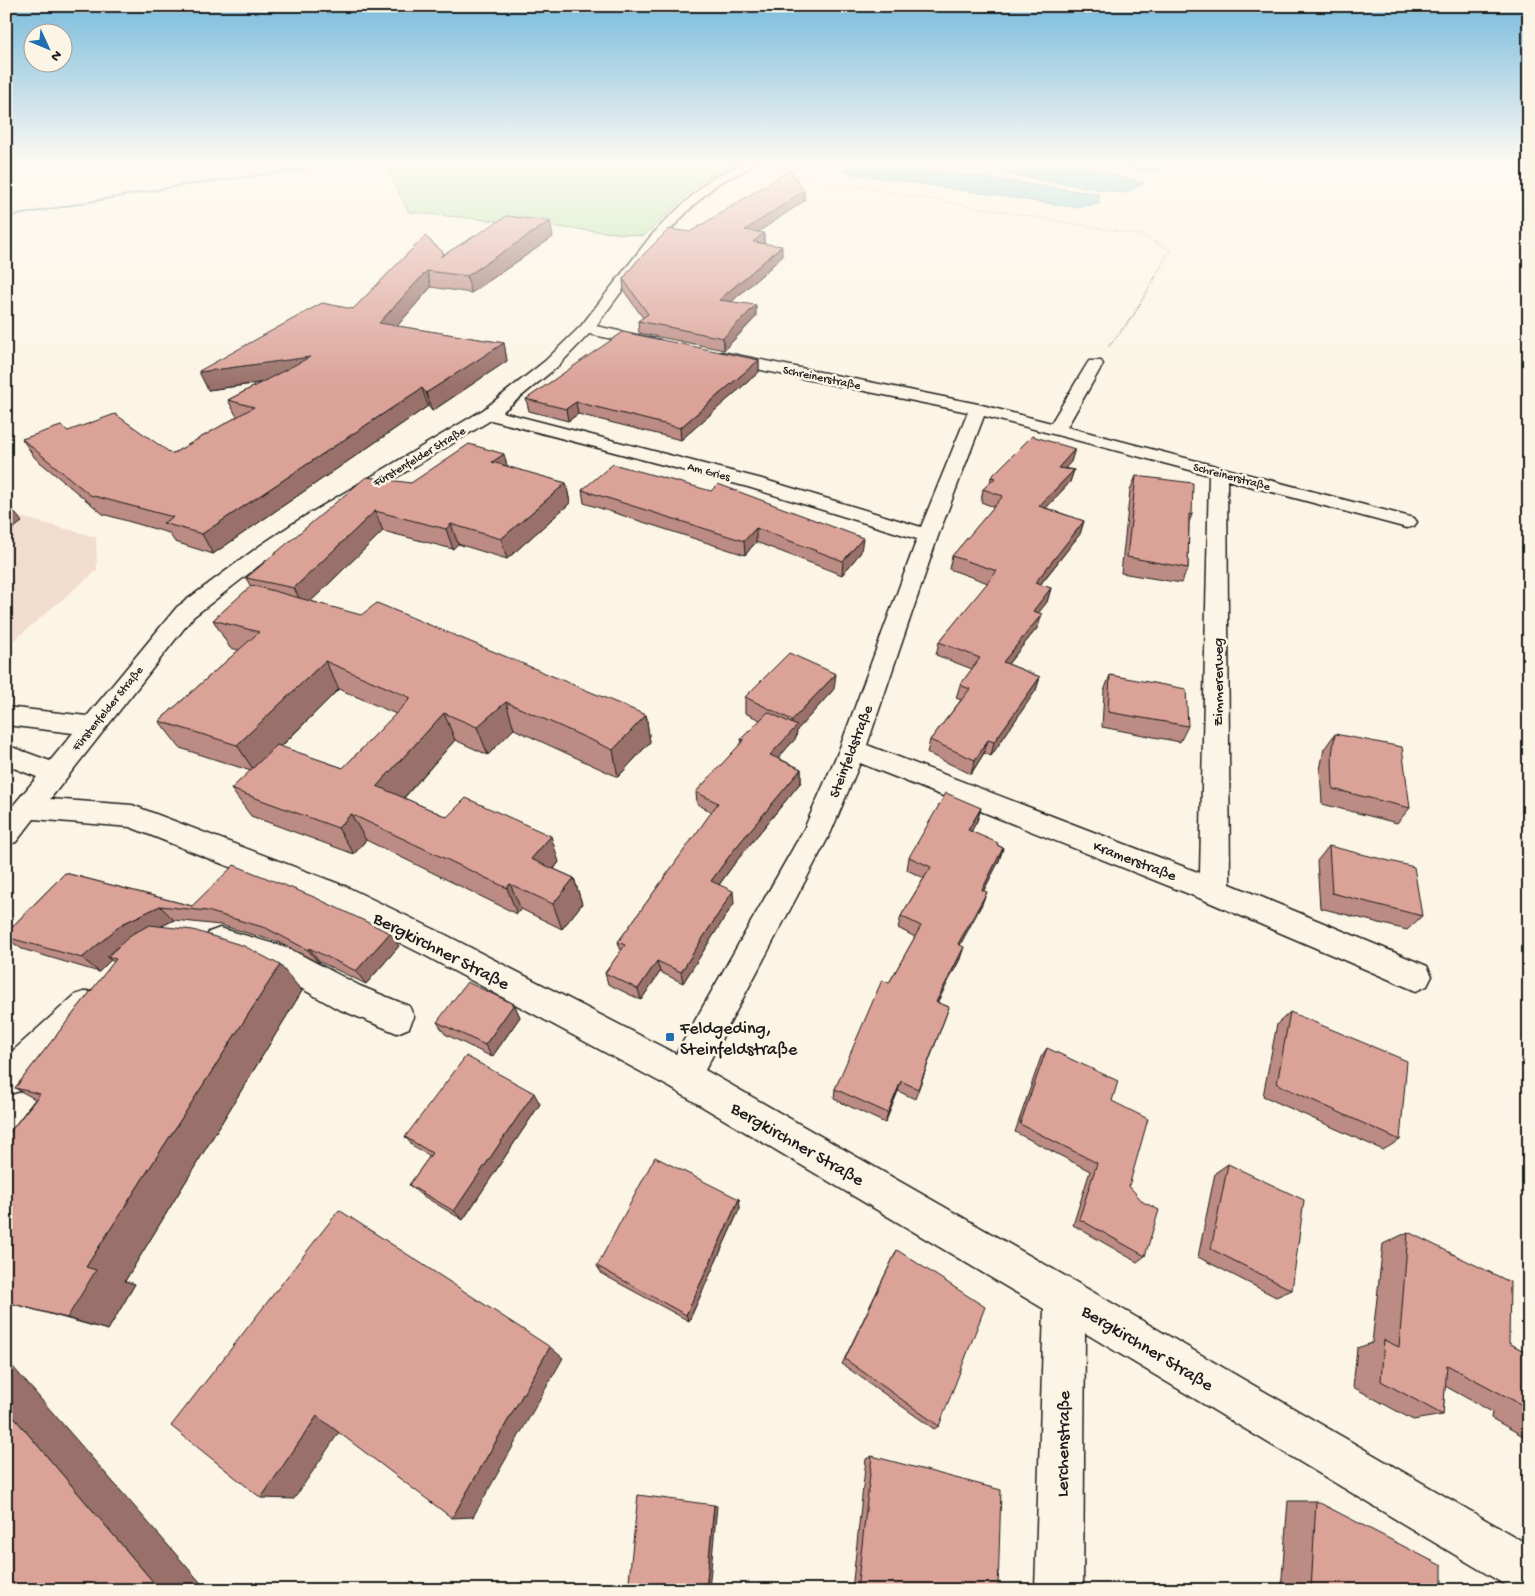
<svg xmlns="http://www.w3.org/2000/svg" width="1535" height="1596" viewBox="0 0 1535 1596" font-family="'Gochi Hand',sans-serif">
<rect width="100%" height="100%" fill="#fcf5e5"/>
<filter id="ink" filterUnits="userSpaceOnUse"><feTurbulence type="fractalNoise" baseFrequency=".02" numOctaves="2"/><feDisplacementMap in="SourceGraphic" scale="10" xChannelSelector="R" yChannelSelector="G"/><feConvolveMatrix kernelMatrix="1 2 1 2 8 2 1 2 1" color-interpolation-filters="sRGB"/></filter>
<g filter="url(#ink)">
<polygon fill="#f2dcce" points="6,513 96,537 97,570 6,647"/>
<polygon fill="#b2e3a4" stroke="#678060" points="422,163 735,163 702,181 644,236 409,212 389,173"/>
<g fill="#76c8cd" stroke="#528386">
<polygon points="855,163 876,163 1099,194 1099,204 1073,207 841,172"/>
<polygon points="1011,163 1060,163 1079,166 1145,183 1124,193 999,173"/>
<polygon points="1095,163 1139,163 1166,166 1158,172"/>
</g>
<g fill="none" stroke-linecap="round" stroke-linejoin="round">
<polygon fill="#528386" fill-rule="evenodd" points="345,163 354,163 178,187 6,218 6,216 178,185"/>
<g stroke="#1c1c1c" stroke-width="3">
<g id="minor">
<path d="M742,163H754C744,174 726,177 715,186C667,226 632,278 596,326L660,340L663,343L660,346L655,348L589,334L557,367L502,412L762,479L921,527L968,412L722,362L716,360L714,357L716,354L722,352L978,404L1051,423L1087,364L1089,361H1101L1103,364L1067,427L1414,518L1417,522L1414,526L1407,528L1227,480L1230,884L1427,966L1432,976L1427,986L1416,991L1204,900L860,763L831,832L705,1070L1079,1284L1529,1545V1590L1512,1589L1085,1333L1083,1590H1035L1044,1309L671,1088L426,956L325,905L130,827L34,819L16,842L6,845V814L37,777L6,765V745L50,761L73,733L6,725V707L87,716L177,607L261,545L297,521L483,410L545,361L581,326L650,237L667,219L708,181ZM984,416L1209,475L1200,873L867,745L938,536ZM491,420L748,487L917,539L839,750L804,829L676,1054L448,936L347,887L132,805L50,799L193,617L275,553L311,529Z"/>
<polygon points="220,928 288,948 360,986 409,1006 414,1017 409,1028 397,1033 336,1008 269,970 209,952 204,942 209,932"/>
<polygon points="87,991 99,995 104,1006 99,1017 20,1091 6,1095 6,1057 75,995"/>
</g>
</g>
<polyline stroke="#1c1c1c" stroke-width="1" stroke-dasharray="0.5 2" stroke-linecap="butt" points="770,172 1141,235 1170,250 1155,277"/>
<polyline stroke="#1c1c1c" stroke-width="2" stroke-dasharray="0.5 2" stroke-linecap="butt" points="1109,346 1133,316 1156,276"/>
<use href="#minor" fill="#fcf5e5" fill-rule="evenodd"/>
</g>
<g fill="#bc8b83" stroke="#1c1c1c" fill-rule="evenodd">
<polygon points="804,191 804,201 758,232 764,233 764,243 782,257 731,302 756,317 724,350 639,333 638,321 643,318 624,291 623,279 690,232"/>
<polygon points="553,237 471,293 431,287 397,326 504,343 507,361 432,411 428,406 213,554 175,542 169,533 103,514 35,458 22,439 68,431 172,454 237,417 228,400 261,383 208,390 353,309 444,253 444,254"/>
<polygon points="759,360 759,372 681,440 578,414 568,421 529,411 526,399"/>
<polygon points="1071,462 1065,468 1074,470 1070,482 1046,508 1084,521 1080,534 1040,585 1051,588 1047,602 1038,612 1038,627 1008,664 1040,677 1036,690 991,756 984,753 971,774 927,753 930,740 961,700 956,698 960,685 972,669 936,655 939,642 988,583 949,569 952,556 994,507 981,502 983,489 990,483 991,477"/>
<path d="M507,467L566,483L570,503L507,559L458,544L453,549L383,531L311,601L646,715L650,742L618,777L514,729L488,755L455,740L404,798L447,817L559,862L554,869L574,878L582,904L562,929L521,909L517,914L366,840L354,854L251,816L231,789L251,771L180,748L159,721L239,650L230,648L213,620L251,587L246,578L411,483ZM339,689L396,714L343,768L281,747Z"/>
<polygon points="1136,476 1192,515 1189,522 1188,568 1181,583 1121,573 1130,490"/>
<polygon points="582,490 861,552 842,575 756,542 745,555 584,503"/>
<polygon points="1110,675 1188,726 1180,742 1102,727 1104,691"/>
<polygon points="834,689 797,730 796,738 778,758 801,769 801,782 734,864 719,885 734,903 683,983 660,972 641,1000 608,984 605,973 621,951 618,942 712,812 697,804 696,792 742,743 741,739 760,720 745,713 745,697"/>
<polygon points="1335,734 1410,808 1397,823 1322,804 1320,770 1324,749"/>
<polygon points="981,808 977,821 971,831 1003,848 999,861 984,890 982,904 960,945 960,959 937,1002 949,1007 915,1099 898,1091 885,1123 834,1099 835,1089 889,983 915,937 898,928 901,916 924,878 907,870 909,857"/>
<polygon points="1329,846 1422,916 1407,930 1320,908 1317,861"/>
<polygon points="65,873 192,906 399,946 366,984 320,962 319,963 278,942 220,925 174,920 160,927 302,991 125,1281 135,1284 108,1330 6,1302 6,1137 35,1099 15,1088 114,962 111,960 99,972 22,949 6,938 6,933"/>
<polygon points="514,1004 520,1017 492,1057 445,1034 437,1022"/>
<polygon points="1290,1012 1400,1140 1383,1150 1263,1096 1277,1024"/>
<polygon points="1047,1048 1112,1101 1129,1186 1145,1256 1137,1262 1073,1225 1090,1171 1015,1132 1041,1057"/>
<polygon points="540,1104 463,1220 420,1194 409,1185 430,1156 415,1148 405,1137"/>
<polygon points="1228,1164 1292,1290 1276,1297 1198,1257 1215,1173"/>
<polygon points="739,1199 740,1208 689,1321 602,1274 597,1266"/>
<polygon points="1408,1232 1509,1343 1529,1354 1529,1435 1523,1436 1491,1418 1492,1412 1445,1386 1443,1415 1413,1420 1353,1387 1357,1348 1372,1343 1383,1244"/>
<polygon points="897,1250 939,1426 934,1429 842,1364"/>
<polygon points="872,1456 998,1590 852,1590 866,1459"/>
<polygon points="1288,1501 1316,1501 1442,1590 1281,1590"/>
</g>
<g fill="#99716a" stroke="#1c1c1c">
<polygon points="804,191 804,201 745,241 745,230"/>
<polygon points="550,221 553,237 471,293 467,276"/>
<polygon points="764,233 764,244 753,242"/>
<polygon points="782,246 782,257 720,312 719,300"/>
<polygon points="427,271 431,287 385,340 379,323"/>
<polygon points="756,305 756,317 724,350 723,338"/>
<polygon points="504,343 507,361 432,411 426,393"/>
<polygon points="310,357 317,375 208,390 199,372"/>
<polygon points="759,360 759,372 681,440 680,428"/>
<polygon points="422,388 428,406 213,554 202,534"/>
<polygon points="576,402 578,414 568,421 566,409"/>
<polygon points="1075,449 1071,462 1054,480 1058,468"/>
<polygon points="504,454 509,473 492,462"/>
<polygon points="1074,470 1070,482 1036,519 1039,506"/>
<polygon points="566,483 570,503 507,559 501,539"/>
<polygon points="6,501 22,522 6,534"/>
<polygon points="375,511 383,531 304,608 294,588"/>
<polygon points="1084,521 1080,534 1031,596 1035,583"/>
<polygon points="451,524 458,544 453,549 446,529"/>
<polygon points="756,528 756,542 745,555 744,541"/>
<polygon points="863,538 861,552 842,575 843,561"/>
<polygon points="1051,588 1047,602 1030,624 1033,611"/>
<polygon points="1042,614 1038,627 999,675 1003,662"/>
<polygon points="325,661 339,689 255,772 237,745"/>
<polygon points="836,674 834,689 797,730 796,738 770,767 770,755 792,731 792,720"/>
<polygon points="1040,677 1036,690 991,756 994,742"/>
<polygon points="506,702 514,729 488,755 477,727"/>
<polygon points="444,713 455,740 391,812 377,786"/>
<polygon points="646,715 650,742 618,777 613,750"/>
<polygon points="988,740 984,753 971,774 975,760"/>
<polygon points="801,769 801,782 734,864 713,893 711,881 733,851"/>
<polygon points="981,808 977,821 965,843 968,830"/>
<polygon points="351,814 366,840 354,854 338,828"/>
<polygon points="551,836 559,862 541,885 531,859"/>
<polygon points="1003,848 999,861 978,902 982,890"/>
<polygon points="574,878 582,904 562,929 553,904"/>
<polygon points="510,884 521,909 517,914 507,888"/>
<polygon points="733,891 734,903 683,983 681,972"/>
<polygon points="987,892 982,904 954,956 958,944"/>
<polygon points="160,906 174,920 137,938 107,957 111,960 99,972 82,958 122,924"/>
<polygon points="390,933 399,946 366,984 356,971"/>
<polygon points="964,947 960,959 932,1013 936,1002"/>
<polygon points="309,948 320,962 319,963 308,950"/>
<polygon points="657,961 660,972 641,1000 638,989"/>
<polygon points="280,965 302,991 125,1281 135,1284 108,1330 67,1318 86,1267"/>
<polygon points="514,1004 520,1017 492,1057 485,1045"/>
<polygon points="901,1081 898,1091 885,1123 888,1113"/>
<polygon points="534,1093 540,1104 463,1220 454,1211"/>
<polygon points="739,1199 740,1208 689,1321 686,1315"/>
<polygon points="550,1347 563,1358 473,1517 452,1518"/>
<polygon points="6,1359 207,1590 160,1590 6,1408"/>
<polygon points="317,1416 346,1422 294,1499 261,1498"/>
<polygon points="714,1505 717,1506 709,1590 706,1590"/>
</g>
<g fill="#dba298" stroke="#1c1c1c">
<polygon points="790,170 804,191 745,230 764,233 753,242 782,246 719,300 756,305 723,338 638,321 648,314 623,279 636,262 669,229 690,232"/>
<polygon points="507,216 550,221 467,276 427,271 379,323 504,343 426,393 422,388 202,534 163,523 173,517 90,495 22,439 61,426 68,431 115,414 172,454 254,407 228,400 310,357 199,372 199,371 322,303 353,309 425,236 444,253 440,257"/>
<polygon points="623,332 759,360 680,428 576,402 566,409 526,399"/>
<polygon points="1032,436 1075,449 1058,468 1074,470 1039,506 1084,521 1035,583 1051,588 1033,611 1042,614 1003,662 1040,677 994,742 988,740 975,760 930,740 970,689 960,685 980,658 939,642 997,571 952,556 1003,496 983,489 995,478 991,477"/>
<polygon points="469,444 504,454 492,462 566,483 501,539 451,524 446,529 375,511 294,588 246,578 366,477 411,483"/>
<polygon points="613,464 711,491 718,484 863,538 843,561 756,528 744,541 582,490"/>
<polygon points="1136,476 1193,483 1192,515 1189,514 1188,568 1127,557"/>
<polygon points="252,585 361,615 377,603 646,715 613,750 506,702 477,727 444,713 377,786 447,817 466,798 551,836 531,859 574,878 553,904 510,884 507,888 351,814 338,828 231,789 277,745 343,768 411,698 325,661 237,745 159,721 259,632 213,620"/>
<polygon points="789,653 836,674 792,720 745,697"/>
<polygon points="1110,675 1186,689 1188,726 1108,712"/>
<polygon points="768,712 797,726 770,755 801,769 733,851 711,881 733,891 681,972 657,961 638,989 605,973 625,945 618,942 718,803 696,792 744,740 741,739"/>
<polygon points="1335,734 1402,747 1410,808 1333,789 1332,755"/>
<polygon points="946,793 981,808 968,830 998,843 997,845 1003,848 982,890 987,892 958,944 964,947 936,1002 949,1007 918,1089 901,1081 888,1113 835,1089 882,980 889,983 921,926 901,916 931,867 909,857"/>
<polygon points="1329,846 1414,867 1422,916 1332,893"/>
<polygon points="234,865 314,897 390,933 356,971 309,948 308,950 266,928 207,911 160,906 122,924 82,958 6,937 6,933 65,873 192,906"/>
<polygon points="150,925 193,930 244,946 280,965 86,1267 96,1270 67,1318 6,1302 6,1137 40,1094 15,1088 116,959 107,957 132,934"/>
<polygon points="467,982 514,1004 485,1045 437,1022"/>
<polygon points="1290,1012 1407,1061 1400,1140 1277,1084"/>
<polygon points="1047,1048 1118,1081 1112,1101 1148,1119 1129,1186 1143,1202 1159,1210 1145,1256 1079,1219 1097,1163 1020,1124"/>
<polygon points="466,1056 534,1093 454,1211 409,1185 432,1153 405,1137"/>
<polygon points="655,1157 739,1199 686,1315 597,1266"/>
<polygon points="1228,1164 1304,1200 1292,1290 1211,1249"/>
<polygon points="339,1210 550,1347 452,1518 317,1416 261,1498 171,1426"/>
<polygon points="1408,1232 1510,1282 1509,1343 1529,1354 1529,1416 1526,1414 1526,1407 1447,1365 1443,1415 1381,1381 1384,1340 1399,1347"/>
<polygon points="897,1250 985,1307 939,1426 845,1359"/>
<polygon points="6,1408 160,1590 6,1590"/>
<polygon points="872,1456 1001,1490 998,1590 857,1590"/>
<polygon points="638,1495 714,1505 706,1590 628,1590"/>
<polygon points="1316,1501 1442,1566 1442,1590 1311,1590"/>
</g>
</g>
<linearGradient id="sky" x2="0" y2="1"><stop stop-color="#7abcdd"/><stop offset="0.42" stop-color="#fefaf3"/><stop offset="1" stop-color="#fefaf3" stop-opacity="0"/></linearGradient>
<rect width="1535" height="386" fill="url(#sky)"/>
<rect fill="#1f6fb2" stroke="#fcf5e5" stroke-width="2" x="665" y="1032" width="10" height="10" rx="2.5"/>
<g text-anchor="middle" stroke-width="5" stroke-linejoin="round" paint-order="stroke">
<g font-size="12" fill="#1c1c1c" stroke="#fcf5e5">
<text transform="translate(822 377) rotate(12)" y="4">Schreinerstraße</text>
<text transform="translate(419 456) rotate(-31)" y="4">Fürstenfelder Straße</text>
<text transform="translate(709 471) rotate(15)" y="4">Am Gries</text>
<text transform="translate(1232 476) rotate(15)" y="4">Schreinerstraße</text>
<text transform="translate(107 708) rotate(-51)" y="4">Fürstenfelder Straße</text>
</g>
<g font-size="15" fill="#1c1c1c" stroke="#fcf5e5">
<text transform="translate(1217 682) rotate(-90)" y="5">Zimmererweg</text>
<text transform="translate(850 751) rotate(-69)" y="5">Steinfeldstraße</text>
<text transform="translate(1135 860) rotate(21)" y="5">Kramerstraße</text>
</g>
<g font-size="18" fill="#1c1c1c" stroke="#fcf5e5">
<text transform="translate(442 950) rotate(27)" y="6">Bergkirchner Straße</text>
<text transform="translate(798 1143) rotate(30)" y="6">Bergkirchner Straße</text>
<text transform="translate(1148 1347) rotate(31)" y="6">Bergkirchner Straße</text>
<text transform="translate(1062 1444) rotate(-89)" y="6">Lerchenstraße</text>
</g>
<g font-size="18" fill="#1c1c1c" stroke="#fcf5e5" text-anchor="start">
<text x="680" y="1033">Feldgeding,<tspan x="680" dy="21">Steinfeldstraße</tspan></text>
</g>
</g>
<rect width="1535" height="1596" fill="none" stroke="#fcf5e5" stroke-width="25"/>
<rect x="12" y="12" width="1510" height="1571" fill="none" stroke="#1c1c1c" stroke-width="2" filter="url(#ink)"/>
<g transform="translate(48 48) rotate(134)"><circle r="24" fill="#fcf5e5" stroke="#a29e95"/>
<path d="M0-4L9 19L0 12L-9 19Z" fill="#1f6fb2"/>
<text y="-8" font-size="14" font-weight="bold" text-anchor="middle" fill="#1c1c1c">N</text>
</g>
</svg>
